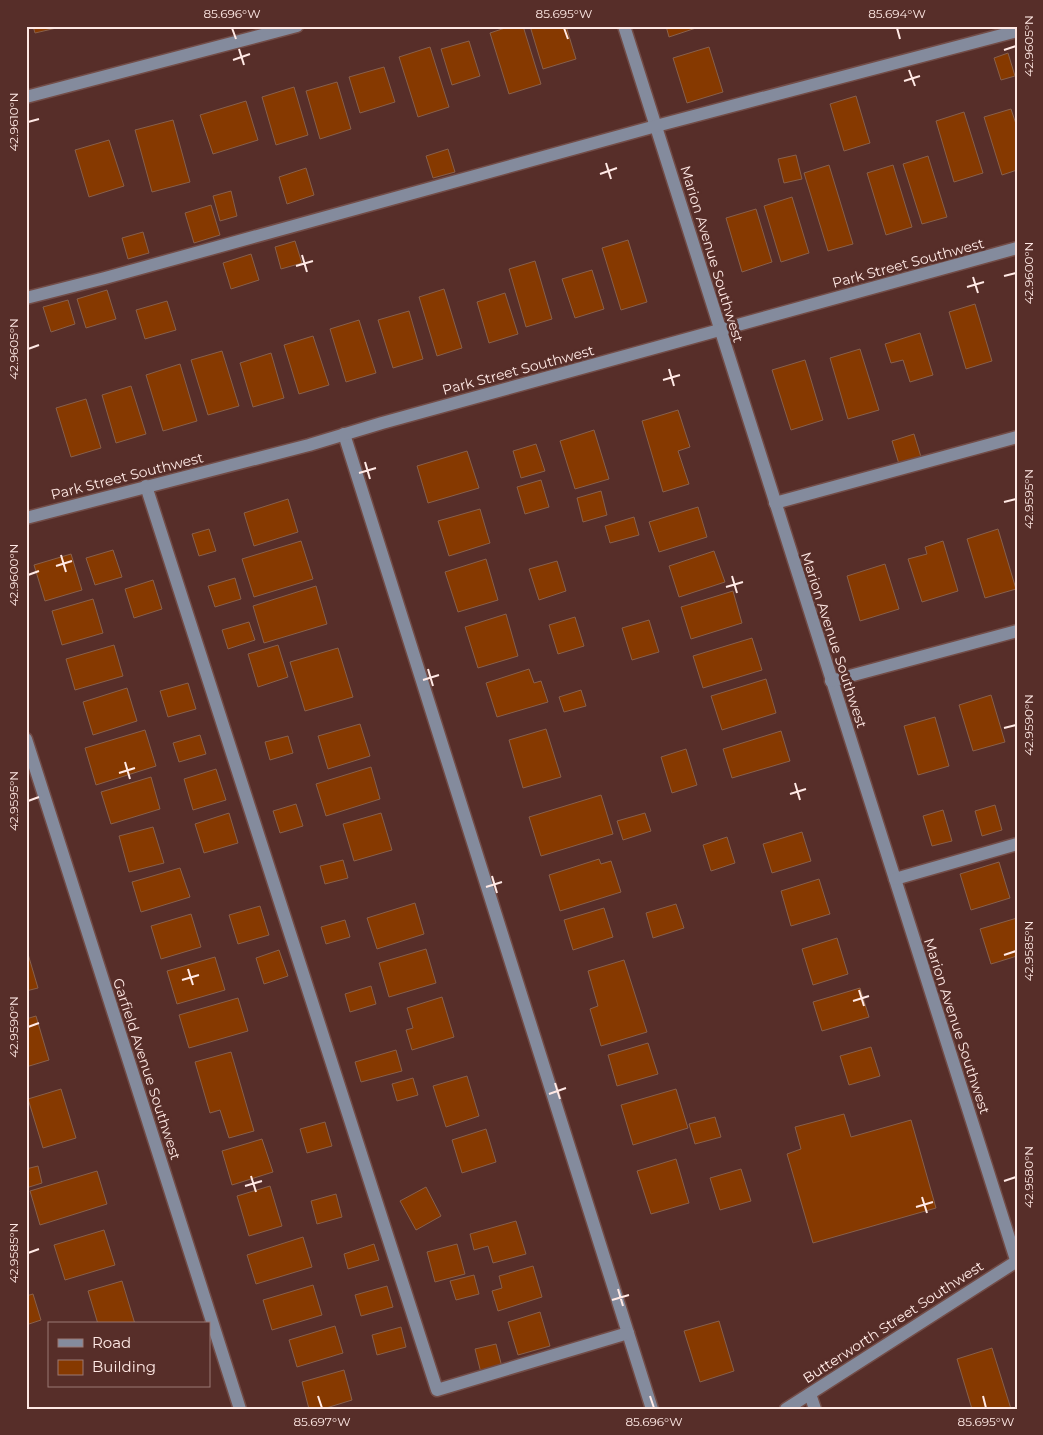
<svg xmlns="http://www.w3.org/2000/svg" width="1043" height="1435" viewBox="0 0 1043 1435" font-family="Montserrat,sans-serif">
<rect width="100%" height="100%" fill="#572e29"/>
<g fill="#863900" stroke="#88604b">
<polygon points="33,26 65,26 35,33"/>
<polygon points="511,26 523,26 541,84 509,94 490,33"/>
<polygon points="530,26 566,26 576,59 543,69"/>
<polygon points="666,26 695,26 696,28 669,37"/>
<polygon points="469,41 480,76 452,85 441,49"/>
<polygon points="430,47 449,107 418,117 399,57"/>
<polygon points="709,47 723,92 687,103 673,58"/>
<polygon points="1008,53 1015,76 1001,80 994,58"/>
<polygon points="384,67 395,102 360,113 349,77"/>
<polygon points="337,82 351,129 320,139 306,91"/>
<polygon points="294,87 308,135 276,145 262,97"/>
<polygon points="856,96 870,143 844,151 830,104"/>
<polygon points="246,101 258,140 213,154 200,115"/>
<polygon points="1011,109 1017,127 1017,170 1002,175 984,117"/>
<polygon points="964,112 983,173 954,182 936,121"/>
<polygon points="173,120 190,182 152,192 135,130"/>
<polygon points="109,140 124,186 89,197 75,150"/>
<polygon points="448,149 455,172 433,178 426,156"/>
<polygon points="796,155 802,179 784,183 778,159"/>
<polygon points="928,156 947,217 922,224 903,164"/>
<polygon points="829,165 853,244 828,251 804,173"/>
<polygon points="893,165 912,227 886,235 867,173"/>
<polygon points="306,168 314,195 287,204 279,177"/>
<polygon points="231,191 237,216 220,221 213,196"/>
<polygon points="792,197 809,253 781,262 764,206"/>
<polygon points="211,205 220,235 194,243 185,213"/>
<polygon points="756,209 772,262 742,272 726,218"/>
<polygon points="143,232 149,253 128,259 122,238"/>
<polygon points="628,240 647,302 621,310 602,248"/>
<polygon points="295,241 302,263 281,269 275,247"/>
<polygon points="251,254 259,280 231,289 223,263"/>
<polygon points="535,261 552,319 526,327 509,269"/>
<polygon points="592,270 604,309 575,318 562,279"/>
<polygon points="444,289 462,348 437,356 419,297"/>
<polygon points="107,290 116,319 86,328 77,299"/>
<polygon points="505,293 518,334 489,343 477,302"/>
<polygon points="68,300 75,324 51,332 43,307"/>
<polygon points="167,301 176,330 145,339 136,310"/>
<polygon points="975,304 992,361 966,369 949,312"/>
<polygon points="409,311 423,359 393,368 378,320"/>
<polygon points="359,320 376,373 346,382 330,329"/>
<polygon points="920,333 933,375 910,382 903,360 891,363 885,344"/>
<polygon points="313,336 329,385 299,394 284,345"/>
<polygon points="860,349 879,410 848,419 830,358"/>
<polygon points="222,351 239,406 208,415 191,360"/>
<polygon points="271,353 284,398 253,407 240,363"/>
<polygon points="805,360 823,420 791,430 772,370"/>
<polygon points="180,364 197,421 163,431 146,375"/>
<polygon points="131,386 146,434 116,443 102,395"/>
<polygon points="86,399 101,448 71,457 56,408"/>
<polygon points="678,410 690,447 678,451 689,484 663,492 642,421"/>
<polygon points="594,430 609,479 575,489 560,441"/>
<polygon points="914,434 921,457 899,464 892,441"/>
<polygon points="536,444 545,471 521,478 513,451"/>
<polygon points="467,451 479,488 428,503 417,466"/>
<polygon points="541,480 549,507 525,514 517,487"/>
<polygon points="601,491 607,515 583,522 577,498"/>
<polygon points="288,499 298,532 254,546 244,513"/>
<polygon points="698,507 707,537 659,552 649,522"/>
<polygon points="480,509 490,543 449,556 438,521"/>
<polygon points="634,517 639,535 610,543 605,526"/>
<polygon points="209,529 216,551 199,556 192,534"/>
<polygon points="998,529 1016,589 985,598 967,539"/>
<polygon points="301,541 313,579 254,597 242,559"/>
<polygon points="943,541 958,591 922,602 908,559 927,554 925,547"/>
<polygon points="113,550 122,577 95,585 86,558"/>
<polygon points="714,551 725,582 679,597 669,566"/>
<polygon points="71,554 82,590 45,601 34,565"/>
<polygon points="486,559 498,600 458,612 445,572"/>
<polygon points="557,561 566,591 539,600 529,569"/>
<polygon points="885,564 899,609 860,621 847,576"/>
<polygon points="235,578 241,599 215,607 208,586"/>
<polygon points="153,580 162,609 134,618 125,589"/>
<polygon points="316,586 327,624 264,643 253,606"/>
<polygon points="733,591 742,623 691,639 681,607"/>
<polygon points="93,599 103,633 62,645 52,611"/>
<polygon points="506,614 518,656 478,668 465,627"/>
<polygon points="575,617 584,646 558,654 549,625"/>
<polygon points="649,620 659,652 632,660 622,628"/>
<polygon points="249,622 255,640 228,649 222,630"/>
<polygon points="752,638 762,670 703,688 693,656"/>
<polygon points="114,645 123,676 75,690 66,659"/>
<polygon points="278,645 288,677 258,687 248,654"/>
<polygon points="338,648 353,697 305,711 290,662"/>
<polygon points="529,669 534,683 541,681 548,702 497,717 486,683"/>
<polygon points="766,679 776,713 722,730 711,696"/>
<polygon points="188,683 196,709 168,717 160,691"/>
<polygon points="127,688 137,721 93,735 83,702"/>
<polygon points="581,690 586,706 564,712 559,697"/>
<polygon points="991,695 1005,742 973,751 959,705"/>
<polygon points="935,717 949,766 918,775 904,726"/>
<polygon points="360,724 370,756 328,769 318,736"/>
<polygon points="546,729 561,777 523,788 509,740"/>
<polygon points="145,730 156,766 96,785 85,748"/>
<polygon points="781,731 790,761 732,778 723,749"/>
<polygon points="200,735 206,754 179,762 173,743"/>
<polygon points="288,736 293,753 270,760 265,742"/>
<polygon points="686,749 697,785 672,793 661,757"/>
<polygon points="371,767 380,799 326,816 316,784"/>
<polygon points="216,769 226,800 193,810 184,779"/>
<polygon points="151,777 160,809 111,824 101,792"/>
<polygon points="601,795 613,834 541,856 529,817"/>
<polygon points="296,804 303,826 280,833 273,811"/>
<polygon points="995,805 1002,830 982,836 975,811"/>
<polygon points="943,810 952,841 932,846 923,816"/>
<polygon points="229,813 238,843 204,853 195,824"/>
<polygon points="381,813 392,850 354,861 343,824"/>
<polygon points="645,813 651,831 623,840 617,821"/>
<polygon points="153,827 164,863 129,872 119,836"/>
<polygon points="802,832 811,861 772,873 763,844"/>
<polygon points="727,837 735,863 711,871 703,845"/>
<polygon points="599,859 601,864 611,861 621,892 560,911 549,875"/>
<polygon points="343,860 348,878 325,884 320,866"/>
<polygon points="999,862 1010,898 971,910 960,874"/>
<polygon points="180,868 190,897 141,912 132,882"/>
<polygon points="819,879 830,914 791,926 781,891"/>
<polygon points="415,903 424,934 377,949 367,918"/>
<polygon points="676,904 684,928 653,938 646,913"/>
<polygon points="260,906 269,935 238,944 229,915"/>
<polygon points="604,908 613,937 573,950 564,920"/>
<polygon points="191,914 201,947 161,959 151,926"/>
<polygon points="1017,918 1017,956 991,964 980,929"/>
<polygon points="345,920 350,937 326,944 321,927"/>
<polygon points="837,938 848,974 813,985 802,949"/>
<polygon points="426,949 436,983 389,997 379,963"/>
<polygon points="279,950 288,976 264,984 256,958"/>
<polygon points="26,954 28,954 38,988 26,991"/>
<polygon points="215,957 225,990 177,1004 167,971"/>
<polygon points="624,960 647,1032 601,1046 590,1009 598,1006 588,971"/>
<polygon points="371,986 376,1004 350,1012 345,994"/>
<polygon points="860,988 869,1017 822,1031 813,1002"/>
<polygon points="442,997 454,1037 412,1050 406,1030 413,1028 407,1008"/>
<polygon points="238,998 248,1031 189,1048 179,1015"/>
<polygon points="36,1016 49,1060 26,1067 26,1019"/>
<polygon points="648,1043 658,1074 617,1086 608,1055"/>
<polygon points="871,1047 880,1076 849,1085 840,1056"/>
<polygon points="396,1050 402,1071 361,1082 355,1062"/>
<polygon points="231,1052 254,1131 229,1138 220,1110 210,1113 195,1062"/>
<polygon points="467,1076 479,1116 446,1127 433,1086"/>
<polygon points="413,1078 418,1095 397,1101 392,1084"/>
<polygon points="61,1089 76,1138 43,1148 28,1099"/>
<polygon points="676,1089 688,1128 633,1145 621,1105"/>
<polygon points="844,1114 851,1137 911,1120 936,1208 813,1243 787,1154 801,1149 795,1127"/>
<polygon points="715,1117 721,1137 695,1144 689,1124"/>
<polygon points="325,1122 332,1146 307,1153 300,1129"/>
<polygon points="486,1129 496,1162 462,1173 452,1140"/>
<polygon points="262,1139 273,1172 232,1185 222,1151"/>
<polygon points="676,1159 689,1203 651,1214 637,1171"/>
<polygon points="38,1166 42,1183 26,1188 26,1169"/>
<polygon points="741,1169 751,1201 720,1210 710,1178"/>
<polygon points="97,1171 107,1204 40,1225 30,1191"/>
<polygon points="270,1186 282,1226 249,1236 237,1196"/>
<polygon points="426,1187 441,1216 416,1230 400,1201"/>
<polygon points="336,1194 342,1217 317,1224 311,1201"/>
<polygon points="516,1221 526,1254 493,1263 488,1246 474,1250 470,1234"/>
<polygon points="104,1230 115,1265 65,1280 54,1245"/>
<polygon points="303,1237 312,1267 256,1284 247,1255"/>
<polygon points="374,1244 379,1260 348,1269 344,1254"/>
<polygon points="457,1244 465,1274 435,1282 427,1252"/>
<polygon points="533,1266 542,1297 498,1311 492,1291 502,1288 499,1276"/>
<polygon points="474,1275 479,1294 456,1300 450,1281"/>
<polygon points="122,1281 135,1324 98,1324 88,1291"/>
<polygon points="313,1285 322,1315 272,1330 263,1300"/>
<polygon points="387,1286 393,1307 361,1316 355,1295"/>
<polygon points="33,1294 41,1320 26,1325 26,1296"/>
<polygon points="540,1312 550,1346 518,1355 508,1322"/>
<polygon points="719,1321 734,1371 700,1382 684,1331"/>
<polygon points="335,1326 343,1353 297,1367 289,1340"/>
<polygon points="401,1327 406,1347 377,1355 372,1335"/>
<polygon points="496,1344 502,1367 481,1373 475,1349"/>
<polygon points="992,1348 1011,1409 972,1409 957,1359"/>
<polygon points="344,1370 352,1400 323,1409 309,1409 302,1382"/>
</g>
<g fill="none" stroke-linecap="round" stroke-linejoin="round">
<g stroke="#724c47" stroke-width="15">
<g id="minor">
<polyline points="624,26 1017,1263"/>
<polyline points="26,97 297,26"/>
<polyline points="26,298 105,278 656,126 1017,31"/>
<polyline points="344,434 652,1409"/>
<polyline points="146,486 437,1390 628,1333"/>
<polyline points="775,503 1017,437"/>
<polyline points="26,518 309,445 382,423 1017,248"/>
<polyline points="831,681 1017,631"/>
<polyline points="26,739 240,1409"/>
<polyline points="895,879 1017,844"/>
<polyline points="810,1394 815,1409"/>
<polyline points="786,1409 1017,1261"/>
</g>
</g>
<use href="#minor" stroke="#848b9d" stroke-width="12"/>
</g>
<path fill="none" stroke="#ffe9e5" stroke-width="2" d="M232,28L236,39M564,28L568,39M897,28L900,39M239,49L244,65M1004,50L1016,46M233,60L250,54M909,70L915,86M904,81L920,76M28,122L39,119M606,163L611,179M600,174L617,168M302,255L307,272M296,266L313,261M1004,276L1016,273M973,277L978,293M967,287L984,282M28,349L39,345M669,369L674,386M663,380L680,375M365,462L370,479M359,473L376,468M1004,502L1016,499M61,555L66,572M56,566L72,561M28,575L39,571M732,576L737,593M726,587L743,582M428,669L433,686M423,680L439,675M1004,728L1016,725M125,762L130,779M119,773L135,768M795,783L800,800M790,794L806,789M28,801L39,797M492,876L497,893M486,887L502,882M1004,955L1016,951M188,969L193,985M182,980L199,975M859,990L864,1006M853,1001L869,996M28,1027L39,1023M555,1083L560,1099M549,1094L566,1088M251,1176L256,1192M1004,1181L1016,1177M245,1186L262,1181M922,1197L927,1213M916,1207L933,1202M28,1253L39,1249M618,1289L623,1306M612,1300L629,1295M318,1396L322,1408M650,1396L654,1408M983,1396L986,1408"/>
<g text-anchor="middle" stroke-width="5" stroke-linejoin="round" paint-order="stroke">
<g font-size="14" fill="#ffe9e5" stroke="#572e29">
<text transform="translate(712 254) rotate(73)" y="5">Marion Avenue Southwest</text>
<text transform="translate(908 263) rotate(-15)" y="5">Park Street Southwest</text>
<text transform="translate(518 370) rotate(-15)" y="5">Park Street Southwest</text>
<text transform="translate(127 476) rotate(-14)" y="5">Park Street Southwest</text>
<text transform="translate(834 640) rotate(72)" y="5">Marion Avenue Southwest</text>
<text transform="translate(957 1026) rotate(72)" y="5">Marion Avenue Southwest</text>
<text transform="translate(147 1069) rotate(72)" y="5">Garfield Avenue Southwest</text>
<text transform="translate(893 1322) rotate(-33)" y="5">Butterworth Street Southwest</text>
</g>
</g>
<rect width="1043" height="1435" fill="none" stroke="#572e29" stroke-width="55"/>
<rect x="48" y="1322" width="162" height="65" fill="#572e29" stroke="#9a7974"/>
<rect x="58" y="1339" width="25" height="8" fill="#848b9d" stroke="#9a7974"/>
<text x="92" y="1348" font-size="15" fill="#ffe9e5">Road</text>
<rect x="58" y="1360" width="25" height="15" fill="#863900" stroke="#9a7974"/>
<text x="92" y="1372" font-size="15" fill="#ffe9e5">Building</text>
<rect x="28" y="28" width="988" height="1380" fill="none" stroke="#ffe9e5" stroke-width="2"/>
<g font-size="12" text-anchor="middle" fill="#ffe9e5">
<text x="232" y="18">85.696°W</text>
<text x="564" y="18">85.695°W</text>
<text x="897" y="18">85.694°W</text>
<text transform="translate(1029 46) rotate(-90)" y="4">42.9605°N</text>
<text transform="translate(14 122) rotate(-90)" y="4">42.9610°N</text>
<text transform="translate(1029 273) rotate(-90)" y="4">42.9600°N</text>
<text transform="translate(14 349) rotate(-90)" y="4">42.9605°N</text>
<text transform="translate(1029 499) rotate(-90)" y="4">42.9595°N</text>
<text transform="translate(14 575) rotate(-90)" y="4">42.9600°N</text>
<text transform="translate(1029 725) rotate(-90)" y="4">42.9590°N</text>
<text transform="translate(14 801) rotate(-90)" y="4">42.9595°N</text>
<text transform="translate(1029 951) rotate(-90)" y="4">42.9585°N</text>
<text transform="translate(14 1027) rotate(-90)" y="4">42.9590°N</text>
<text transform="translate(1029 1177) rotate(-90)" y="4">42.9580°N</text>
<text transform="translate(14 1253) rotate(-90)" y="4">42.9585°N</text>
<text x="322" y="1426">85.697°W</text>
<text x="654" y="1426">85.696°W</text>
<text x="986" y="1426">85.695°W</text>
</g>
</svg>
